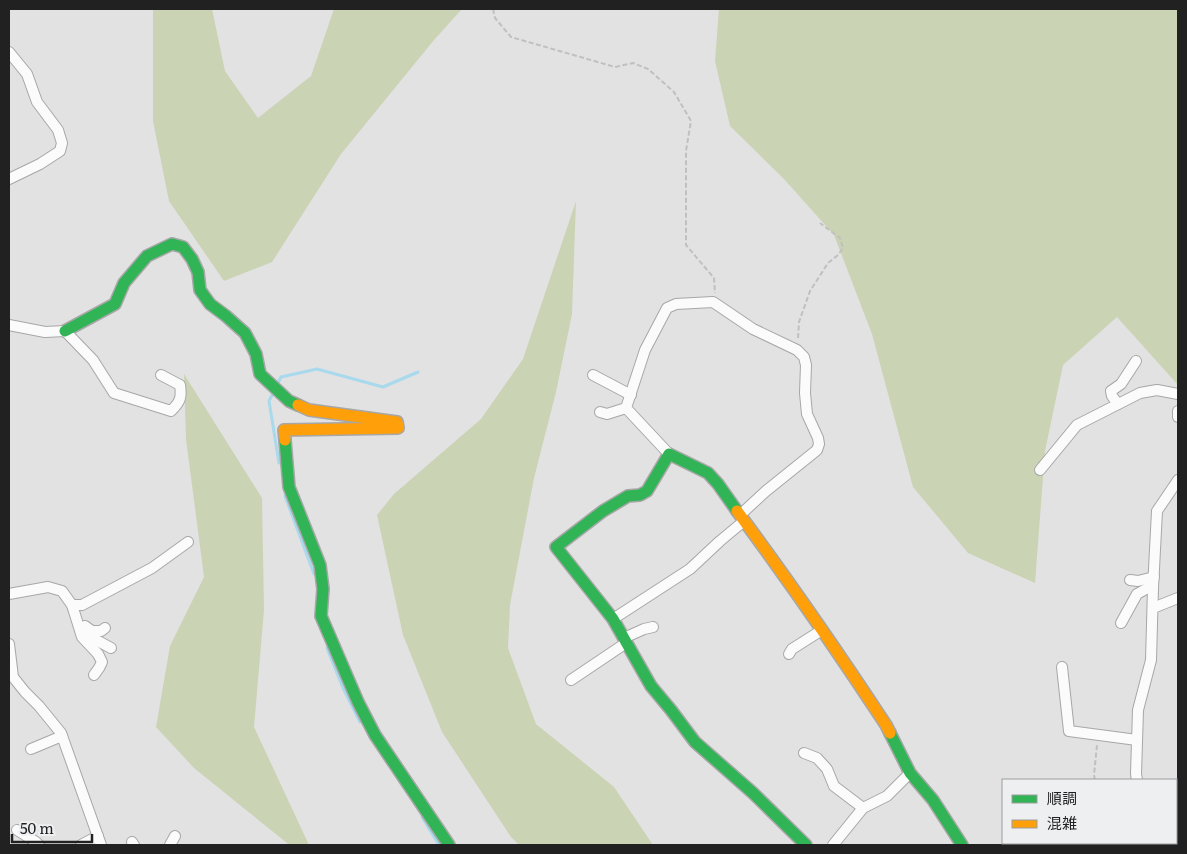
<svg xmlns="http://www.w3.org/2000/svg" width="1187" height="854" viewBox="0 0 1187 854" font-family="Literata,'Noto Sans JP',serif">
<rect width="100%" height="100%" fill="#e2e2e3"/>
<g fill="#cad3b4">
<polygon points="153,9 212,9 225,71 258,118 311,76 334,9 462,9 434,40 341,154 272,262 224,281 169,201 153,121"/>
<polygon points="719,9 1178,9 1178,385 1117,317 1063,365 1045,451 1035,583 968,553 913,487 872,334 834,235 784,179 730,126 715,61"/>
<polygon points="576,201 572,314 556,392 534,478 510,605 508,648 536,724 614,787 653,845 519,845 511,837 442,732 403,635 377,515 394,494 481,419 523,359"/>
<polygon points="184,374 262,498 264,610 254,727 309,845 288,845 287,843 194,768 156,727 170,646 204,577 186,439"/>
</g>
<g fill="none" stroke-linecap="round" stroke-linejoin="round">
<g stroke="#a8d9ed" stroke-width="3">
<polyline points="277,385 281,377 317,369 383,387 418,372"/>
<polyline points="273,393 269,401 279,463"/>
<polyline points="285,496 314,574"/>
<polyline points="327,648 343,688 360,722"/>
<polyline points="422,817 439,845"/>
</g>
<g stroke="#a7a7a8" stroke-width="12">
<g id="street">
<polyline points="9,52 27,74 37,102 58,130 62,143 60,151 40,164 9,179"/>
<path d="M9,325L45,332L65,331L93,360L114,393L171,411C180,402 182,398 180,385L161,375"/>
<polyline points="593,375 631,395"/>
<polyline points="1118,404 1112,396 1111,391 1121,384 1136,361"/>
<polyline points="1178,411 1178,417"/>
<polyline points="600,412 607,414 626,408"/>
<polyline points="669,454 626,408 645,350 667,308 676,304 713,302 753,329 797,350 804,357 806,365 805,393 807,414 818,438 819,444 817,450 766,491 740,515"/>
<polyline points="1040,470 1077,425 1140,393 1157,390 1178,394"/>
<polyline points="1130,580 1138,581 1154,577"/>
<polyline points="9,594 48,587 62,591 72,605 82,637 98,654 102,662 99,668 94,675"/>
<polyline points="72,605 82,605 152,568 188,542"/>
<polyline points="1153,608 1178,598"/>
<polyline points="613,619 690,569 720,541 744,521"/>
<polyline points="1121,623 1137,594 1153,585"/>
<polyline points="85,626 92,631 101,631 105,628"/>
<polyline points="82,631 98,641 111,648"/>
<polyline points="624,638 644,629 653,627"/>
<polyline points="9,644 13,677 25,692 39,706 61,733 101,845"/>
<polyline points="789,654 792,649 822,630"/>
<polyline points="1062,667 1069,731 1137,740"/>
<polyline points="571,680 626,643"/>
<polyline points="31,749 62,736"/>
<polyline points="804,753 817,758 827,769 834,786 863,808"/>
<polyline points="1137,780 1136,774 1138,710 1151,660 1153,588 1157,511 1178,480"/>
<polyline points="1176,799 1178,799"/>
<polyline points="17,830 36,842 39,845"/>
<polyline points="132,842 134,845"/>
<polyline points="1164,843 1165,845"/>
<polyline points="81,845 98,836"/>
<polyline points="170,845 175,836"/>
<polyline points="833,845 863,808 887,796 910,773"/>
<polyline points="1075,845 1079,843"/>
</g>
</g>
<g stroke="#a7a7a8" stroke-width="14">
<g id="fast">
<polyline points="65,331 115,304 124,283 147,256 172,244 183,247 192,259 198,272 200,290 210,304 226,316 245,333 256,354 260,374 289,401 298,405"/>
<polyline points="285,440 289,487 320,565 323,589 321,616 358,702 375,735 449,845"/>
<polyline points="737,511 718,484 708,473 669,454 647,491 640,495 628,496 603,511 556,547 613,619 651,686 671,710 695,742 753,793 806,845"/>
<polyline points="890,733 910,773 933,800 962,845"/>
</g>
</g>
<g stroke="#a7a7a8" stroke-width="14">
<g id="slow">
<polyline points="285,440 284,430 398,428 397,422 309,410 298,405"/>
<path d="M737,511C789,581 838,652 886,725L890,733"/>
</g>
</g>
<g stroke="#c0c0c0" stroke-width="2" stroke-dasharray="5 2.5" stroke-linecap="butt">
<polyline points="493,9 495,18 511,37 615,67 633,63 648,69 674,92 691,121 686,151 686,245 714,278 715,293"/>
<polyline points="798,338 799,322 810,291 828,263 838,255 843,248 840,238 820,223"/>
<polyline points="1095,780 1094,775 1097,745"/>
</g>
<use href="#street" stroke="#fbfbfb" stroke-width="10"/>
<use href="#fast" stroke="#30b455" stroke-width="11"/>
<use href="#slow" stroke="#ff9f0a" stroke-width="11"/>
</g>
<rect width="1187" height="854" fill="none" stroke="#212122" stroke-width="20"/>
<rect x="1002" y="779" width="175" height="65" fill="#eeeff1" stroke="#9c9d9e"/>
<rect x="1012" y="795" width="25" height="8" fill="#30b455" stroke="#9c9d9e"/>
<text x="1047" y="804" font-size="15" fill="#212122">順調</text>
<rect x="1012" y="820" width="25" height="8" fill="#ff9f0a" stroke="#9c9d9e"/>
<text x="1047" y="829" font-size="15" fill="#212122">混雑</text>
<path d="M12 834v8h80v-8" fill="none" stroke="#212122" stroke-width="2.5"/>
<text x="20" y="834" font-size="15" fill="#212122" stroke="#eeeff1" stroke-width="4" paint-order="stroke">50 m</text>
</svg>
